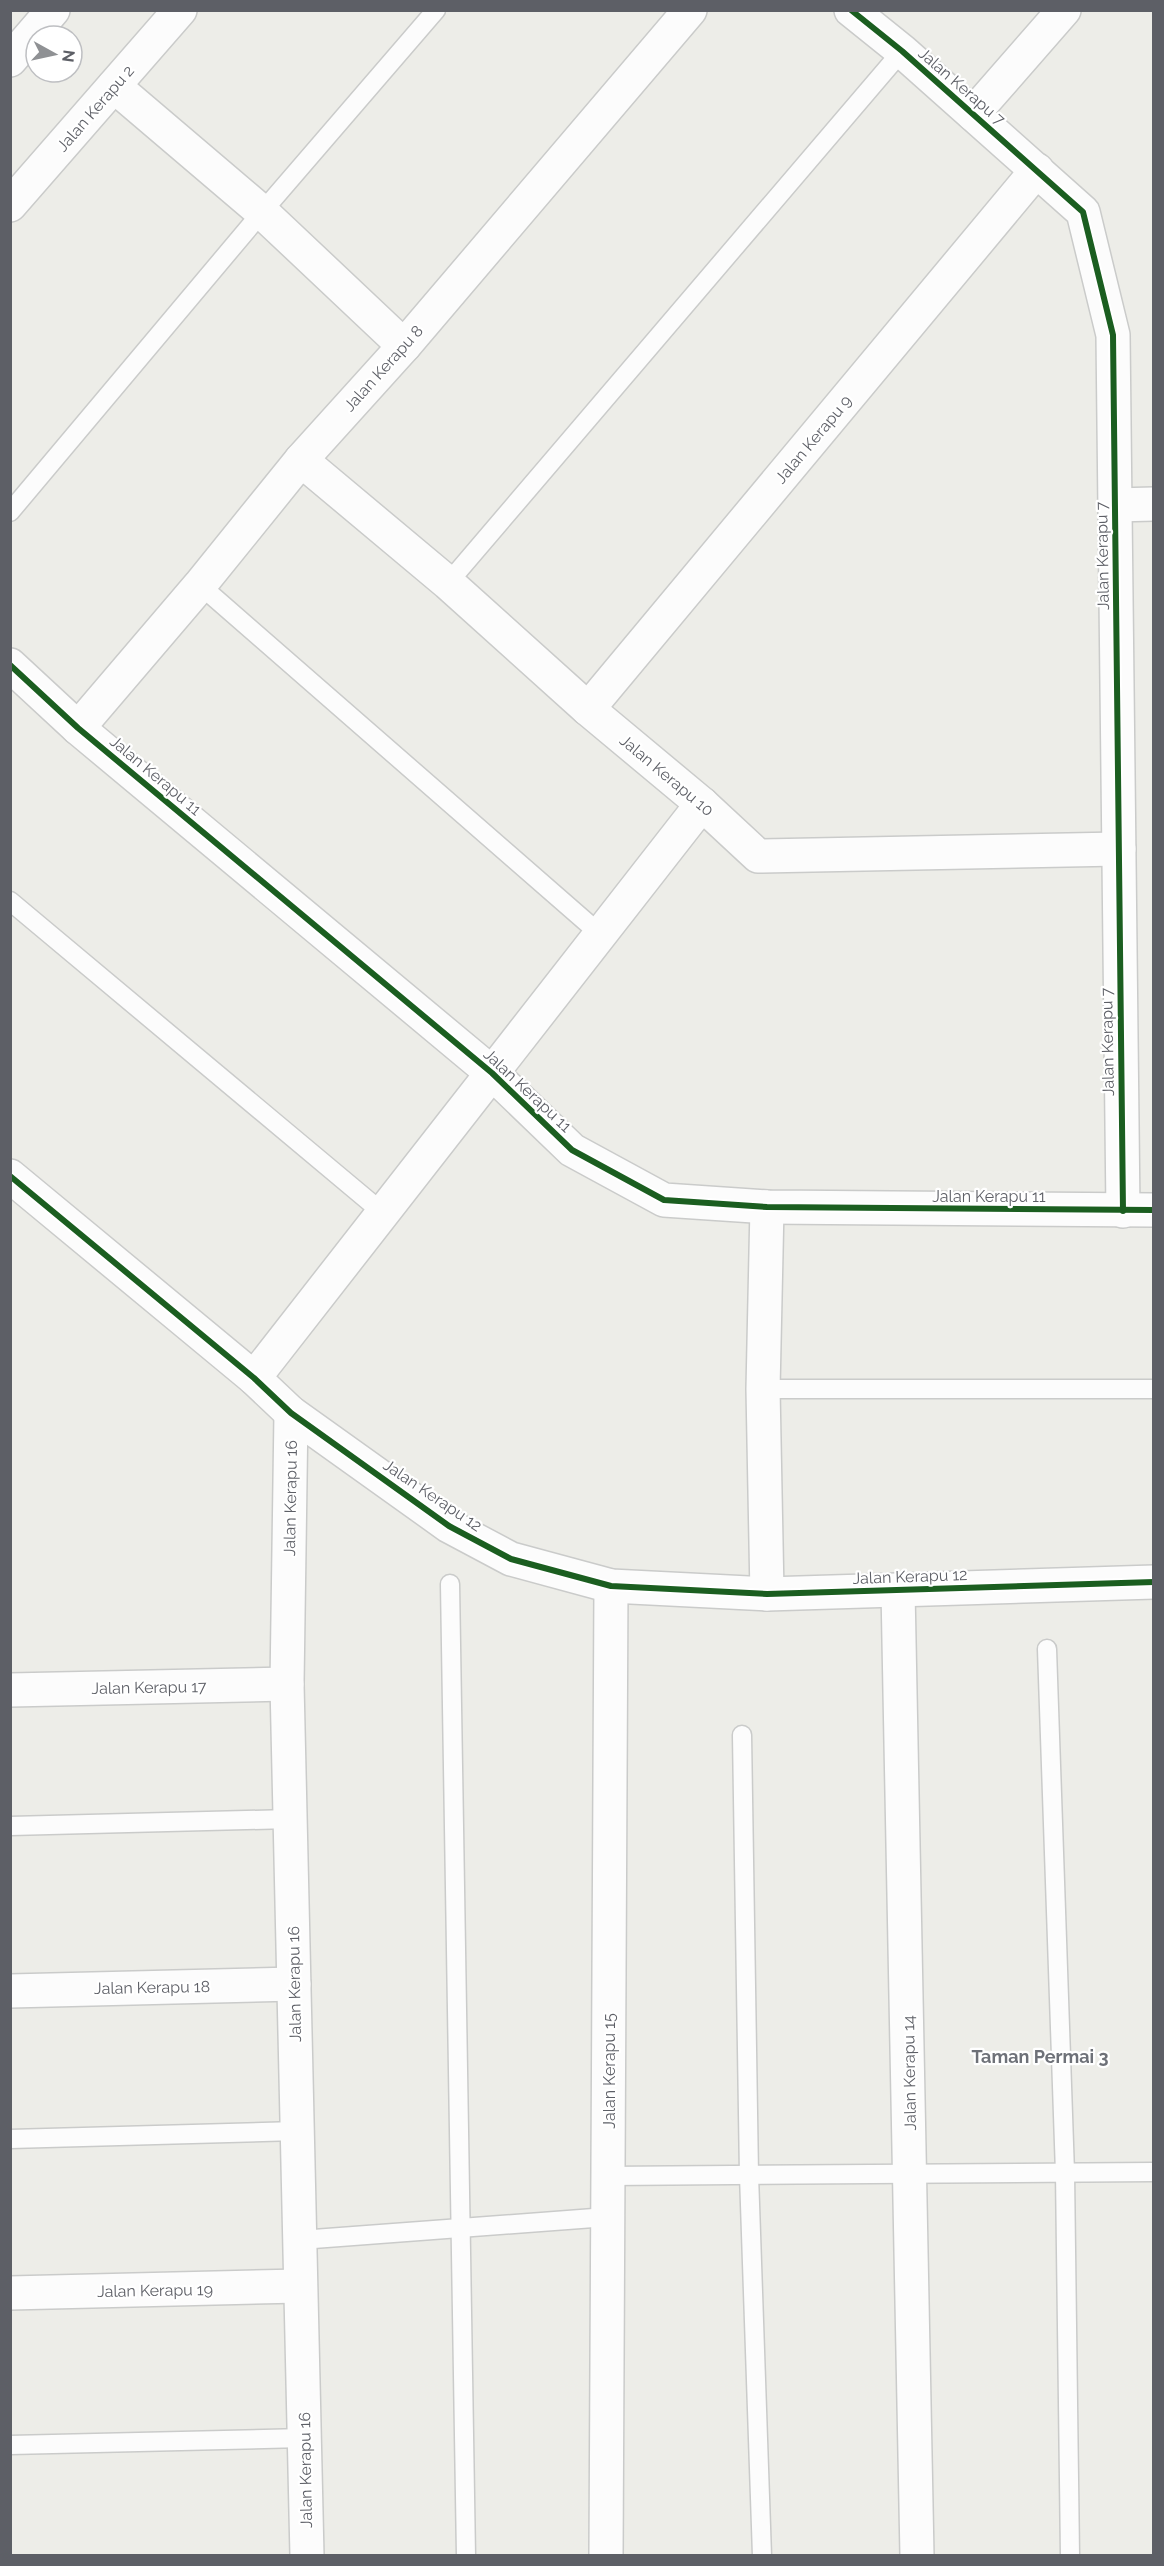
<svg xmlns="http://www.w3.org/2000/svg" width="1164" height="2566" viewBox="0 0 1164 2566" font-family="Raleway,sans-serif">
<rect width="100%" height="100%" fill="#edede8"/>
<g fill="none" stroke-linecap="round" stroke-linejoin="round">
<g stroke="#cacbca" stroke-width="21">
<g id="lane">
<polyline points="10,512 262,212 436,10"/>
<polyline points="448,583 902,51"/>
<polyline points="200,585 600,934"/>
<polyline points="10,901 383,1213"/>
<polyline points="763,1389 1154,1389"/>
<polyline points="450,1584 466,2556"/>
<polyline points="1047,1649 1065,2173 1070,2556"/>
<polyline points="742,1735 749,2175 762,2556"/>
<polyline points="10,1826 290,1819"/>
<polyline points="10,2139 297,2131"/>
<polyline points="608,2176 1154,2172"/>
<polyline points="300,2240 607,2217"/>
<polyline points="10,2445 304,2438"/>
</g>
</g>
<g stroke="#cacbca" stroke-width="36">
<g id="street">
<polyline points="851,10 902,51 1083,212 1113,335 1123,1211"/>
<polyline points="114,86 262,212 404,346"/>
<polyline points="973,114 1064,10"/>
<polyline points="10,205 180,10"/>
<polyline points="301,460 448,583 588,709 702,804 758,856 1119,849"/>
<polyline points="1115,505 1154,504"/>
<polyline points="10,665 78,728 492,1073 572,1150 664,1200 767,1207 1154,1210"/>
<polyline points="588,709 1037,170"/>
<polyline points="78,728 200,585 301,460 404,346 690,10"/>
<polyline points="10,1176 254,1378 291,1413 449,1526 511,1559 611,1586 767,1594 1154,1582"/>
<polyline points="254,1378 702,804"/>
<polyline points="291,1413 287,1684 307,2556"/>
<polyline points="898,1590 917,2556"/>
<polyline points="767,1594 763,1389 767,1207"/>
<polyline points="10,1690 287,1684"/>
<polyline points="10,1991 294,1984"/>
<polyline points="10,2293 300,2286"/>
<polyline points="606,2556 611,1586"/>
</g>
</g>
<g stroke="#c8c9c9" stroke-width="36">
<polyline id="secondary" points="10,60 53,10"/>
</g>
<use href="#lane" stroke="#fcfcfc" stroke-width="18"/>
<use href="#street" stroke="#fcfcfc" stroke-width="33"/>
<use href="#secondary" stroke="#fcfcfc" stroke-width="33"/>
<g stroke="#fff" stroke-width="10">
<g id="cycleway">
<polyline points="851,10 902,51 1083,212 1113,335 1123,1211"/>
<polyline points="10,665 78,728 492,1073 572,1150 664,1200 767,1207 1154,1210"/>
<polyline points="10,1176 254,1378 291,1413 449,1526 511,1559 611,1586 767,1594 1154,1582"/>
</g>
</g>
<use href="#cycleway" stroke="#1b5e20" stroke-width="6"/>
</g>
<g text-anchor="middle" stroke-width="4.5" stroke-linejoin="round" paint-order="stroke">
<g font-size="16" fill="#5d5f66" stroke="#fff">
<text transform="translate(962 86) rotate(41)" y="6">Jalan Kerapu 7</text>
<text transform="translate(95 108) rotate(-49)" y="6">Jalan Kerapu 2</text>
<text transform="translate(383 368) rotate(-48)" y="6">Jalan Kerapu 8</text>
<text transform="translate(813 439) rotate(-50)" y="6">Jalan Kerapu 9</text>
<text transform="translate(1102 556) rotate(-91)" y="6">Jalan Kerapu 7</text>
<text transform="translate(156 775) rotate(40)" y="6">Jalan Kerapu 11</text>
<text transform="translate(667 775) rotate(40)" y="6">Jalan Kerapu 10</text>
<text transform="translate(1107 1042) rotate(-91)" y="6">Jalan Kerapu 7</text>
<text transform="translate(528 1090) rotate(43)" y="6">Jalan Kerapu 11</text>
<text x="989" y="1202">Jalan Kerapu 11</text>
<text transform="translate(433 1495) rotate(34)" y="6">Jalan Kerapu 12</text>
<text transform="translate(290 1498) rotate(-89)" y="6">Jalan Kerapu 16</text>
<text transform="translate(910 1576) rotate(-2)" y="6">Jalan Kerapu 12</text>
<text transform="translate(149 1687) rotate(-1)" y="6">Jalan Kerapu 17</text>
<text transform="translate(294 1984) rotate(-91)" y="6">Jalan Kerapu 16</text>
<text transform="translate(152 1987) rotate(-1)" y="6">Jalan Kerapu 18</text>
<text transform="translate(609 2071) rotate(-90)" y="6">Jalan Kerapu 15</text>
<text transform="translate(909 2073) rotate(-91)" y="6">Jalan Kerapu 14</text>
<text transform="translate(155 2290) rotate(-1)" y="6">Jalan Kerapu 19</text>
<text transform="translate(305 2470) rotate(-91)" y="6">Jalan Kerapu 16</text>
</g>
<g font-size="18" font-weight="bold" fill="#6e7178" stroke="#fff">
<text x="1040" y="2063">Taman Permai 3</text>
</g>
</g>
<rect width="1164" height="2566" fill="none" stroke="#5d5f66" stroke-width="24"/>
<g transform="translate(54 54) rotate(98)"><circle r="28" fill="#ffffff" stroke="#bebfc2" stroke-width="1.5"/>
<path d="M0-4.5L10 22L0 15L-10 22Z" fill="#8f9194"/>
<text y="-9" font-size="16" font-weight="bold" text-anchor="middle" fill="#5d5f66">N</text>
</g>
</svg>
